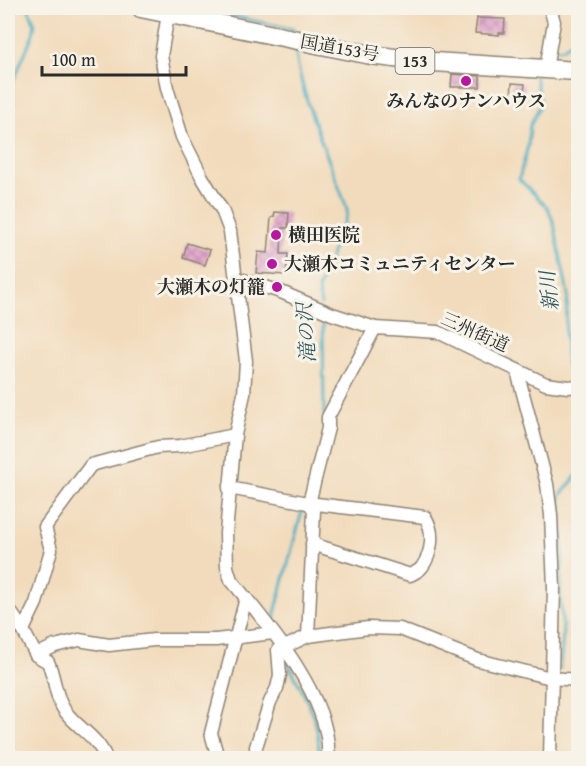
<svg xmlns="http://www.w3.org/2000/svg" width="586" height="766" viewBox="0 0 586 766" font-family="'Gentium Book Plus','Noto Serif JP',serif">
<defs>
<pattern id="building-cross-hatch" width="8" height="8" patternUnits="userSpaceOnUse" patternTransform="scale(1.5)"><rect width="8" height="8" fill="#e0a0ca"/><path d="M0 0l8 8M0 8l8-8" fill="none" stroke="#b683a4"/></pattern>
</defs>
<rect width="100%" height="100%" fill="#f7f3e8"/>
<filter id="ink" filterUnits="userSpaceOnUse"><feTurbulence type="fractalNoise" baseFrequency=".0167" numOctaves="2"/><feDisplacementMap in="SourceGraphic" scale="12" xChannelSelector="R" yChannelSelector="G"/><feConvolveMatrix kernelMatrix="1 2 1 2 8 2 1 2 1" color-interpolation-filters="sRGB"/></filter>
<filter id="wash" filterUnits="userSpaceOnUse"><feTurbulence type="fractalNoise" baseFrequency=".008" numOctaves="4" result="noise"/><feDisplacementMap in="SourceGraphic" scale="24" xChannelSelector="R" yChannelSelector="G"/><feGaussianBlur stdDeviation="1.35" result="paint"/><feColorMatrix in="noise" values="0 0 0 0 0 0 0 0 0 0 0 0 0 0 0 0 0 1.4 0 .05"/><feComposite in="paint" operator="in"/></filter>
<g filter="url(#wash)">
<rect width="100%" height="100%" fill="#f2dbbc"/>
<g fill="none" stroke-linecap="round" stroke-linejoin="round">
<g stroke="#3faabf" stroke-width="3">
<polyline points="203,8 204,10 293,29 293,31"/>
<path d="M295,47C300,97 330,160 347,209V214L318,290L321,305"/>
<polyline points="558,49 564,48 578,34"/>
<polyline points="536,63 538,57 544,52"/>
<polyline points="535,76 541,103 530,126 528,146 519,179 548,208 554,224 568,294 565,333 567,365 573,384"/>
<polyline points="8,123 13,104 12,84 33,34 35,24 28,8"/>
<polyline points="323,315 324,416"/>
<polyline points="575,390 578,403"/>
<polyline points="275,627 275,613 303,507"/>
<path d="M289,665C304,694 323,725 318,758"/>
<polyline points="560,669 563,635 560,594 563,553 560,496 578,474"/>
</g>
</g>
<g id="blocks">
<g fill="url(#building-cross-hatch)">
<polygon points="477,18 505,19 504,33 499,33 499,35 475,33"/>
<polygon points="452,74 480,76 480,87 451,87"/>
<polygon points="512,83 525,84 523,98 511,96"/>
<polygon points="275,212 289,213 288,228 282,228 281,254 288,254 286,275 256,273 258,252 268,253 271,218 274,217"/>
<polygon points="187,243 210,250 205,265 183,258"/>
</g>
</g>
</g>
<g filter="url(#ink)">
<use href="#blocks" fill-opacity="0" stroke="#8e8374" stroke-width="1.5"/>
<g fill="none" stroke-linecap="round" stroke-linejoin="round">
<g stroke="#8e8374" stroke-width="15">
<g id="minor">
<path d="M169,8L161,56L167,88L182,137L202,177L222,210L230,231L246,361L244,394L235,435L226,533L227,567L231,580C267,623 333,700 328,758"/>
<polyline points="546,69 554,22 550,8"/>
<polyline points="237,278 281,292 332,314 375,328 438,332 546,384 568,387 578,386"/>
<polyline points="517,371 547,484 551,515 554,588 550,758"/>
<path d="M229,488L308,503L425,517C435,532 432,553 422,567C419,571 414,573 410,575L312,544"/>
<path d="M8,608L23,630L36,655L48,662C55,677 55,698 65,711C78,729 97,736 106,758"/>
<polyline points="23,630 36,603 51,550 45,527 91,465 158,447 180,446 235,435"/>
<polyline points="308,636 314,510 309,503 328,428 328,417 375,328"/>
<polyline points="36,655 55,646 79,640 109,645 154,640 216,640 273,633"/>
<polyline points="256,747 270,702 277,688 280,675 278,650 308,636 368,628 400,629 478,660 551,678 578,680"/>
<polyline points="218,758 211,733 246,598"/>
</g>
</g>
<g stroke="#8e8374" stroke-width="21">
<polyline id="highway" points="141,8 371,55 418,61 578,71"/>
</g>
<use href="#minor" stroke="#fff" stroke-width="12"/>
<use href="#highway" stroke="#fff" stroke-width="18"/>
</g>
</g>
<g fill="#b5179e" stroke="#f7f3e8" stroke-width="2">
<circle cx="466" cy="81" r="6"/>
<circle cx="276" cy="235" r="6"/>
<circle cx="272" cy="264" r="6"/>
<circle cx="277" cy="287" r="6"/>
</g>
<g text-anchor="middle" stroke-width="6" stroke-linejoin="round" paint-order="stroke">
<rect fill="#f7f3e8" stroke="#686764" stroke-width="1.5" x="395.5" y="48" width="39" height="26" rx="4.5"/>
<g font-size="16" font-weight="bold" fill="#2b2b2b">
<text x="415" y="67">153</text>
</g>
<g font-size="18" fill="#2b2b2b" stroke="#f7f3e8">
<text transform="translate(340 48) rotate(10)" y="6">国道153号</text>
<text transform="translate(475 332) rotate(24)" y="6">三州街道</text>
</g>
<g font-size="18" font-weight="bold" fill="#2b2b2b" stroke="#f7f3e8" text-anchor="start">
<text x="466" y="107" text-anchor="middle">みんなのナンハウス</text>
<text x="288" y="241">横田医院</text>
<text x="284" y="270">大瀬木コミュニティセンター</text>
<text x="265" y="293" text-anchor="end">大瀬木の灯籠</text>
</g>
<g font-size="20" font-style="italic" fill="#32575f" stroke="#f7f3e8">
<text transform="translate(549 291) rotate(-96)" y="7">新川</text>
<text transform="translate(306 333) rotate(-94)" y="7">滝の沢</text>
</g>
</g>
<rect width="586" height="766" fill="none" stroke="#f7f3e8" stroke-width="30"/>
<path d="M42 66v9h144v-9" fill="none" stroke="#2b2b2b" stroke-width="3"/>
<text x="51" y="66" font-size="18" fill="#2b2b2b" stroke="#f7f3e8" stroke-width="4.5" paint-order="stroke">100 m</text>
</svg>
